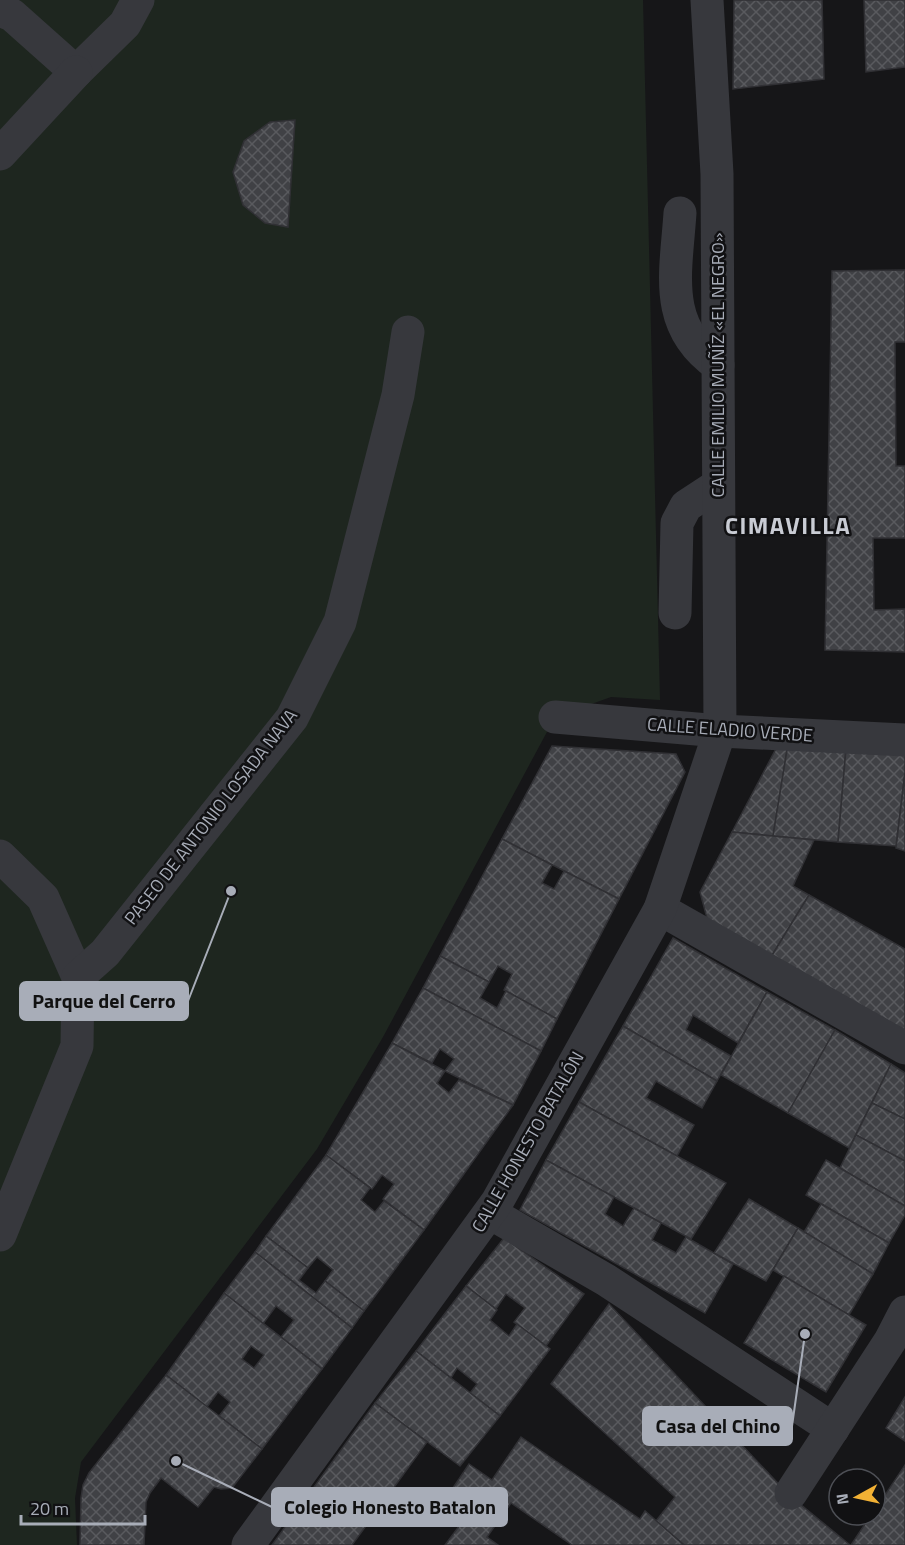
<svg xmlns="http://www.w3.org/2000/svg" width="905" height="1545" viewBox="0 0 905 1545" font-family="'Titillium Web',sans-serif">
<defs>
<pattern id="building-cross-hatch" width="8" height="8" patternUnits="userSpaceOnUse" patternTransform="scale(1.5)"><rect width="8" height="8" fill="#404145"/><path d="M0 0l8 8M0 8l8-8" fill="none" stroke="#595a5e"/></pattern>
</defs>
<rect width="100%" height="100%" fill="#161618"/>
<path fill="#1e261f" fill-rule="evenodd" d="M0,0H643L660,700L611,697L555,717L383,1037L317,1149L81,1462L75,1498L77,1545H0ZM294,120L288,227L265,223L243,205L233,172L244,141L270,122Z"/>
<g fill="url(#building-cross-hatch)" stroke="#303034" stroke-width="1.5" fill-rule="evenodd">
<polygon points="734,0 822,0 824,79 733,89"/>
<polygon points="864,0 905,0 905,67 866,72"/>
<polygon points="295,120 288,227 265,223 243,205 233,172 244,141 270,122"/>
<polygon points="905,270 905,342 895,342 896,466 905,466 905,538 873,538 874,610 905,609 905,652 825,650 832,271"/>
<polygon points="779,743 788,744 773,836 732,832"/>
<polygon points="788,744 846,749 838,842 773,836"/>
<polygon points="552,746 676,754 685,772 619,899 502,839"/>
<polygon points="846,749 905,754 905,772 896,846 838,842"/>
<polygon points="905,773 905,851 896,848"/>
<polygon points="732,832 814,840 793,886 809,895 771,957 708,922 700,892"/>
<polygon points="502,839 552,865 542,883 554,889 564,871 619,899 557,1019 504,990 512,974 498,966 489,982 440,956"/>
<polygon points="809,895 905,949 905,1033 771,957"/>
<polygon points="673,938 767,992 738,1043 693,1015 686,1030 731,1056 717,1081 623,1026"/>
<polygon points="440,956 489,982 480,998 497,1008 506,991 557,1019 541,1051 423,988"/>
<polygon points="423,988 541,1051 513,1105 445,1071 454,1059 440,1049 432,1063 392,1043"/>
<polygon points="767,992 835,1030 788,1113 721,1075"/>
<polygon points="623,1026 717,1081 702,1108 656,1081 646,1098 694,1125 677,1156 579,1102"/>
<polygon points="835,1030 891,1064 849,1148 788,1113"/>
<polygon points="392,1043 445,1071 437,1083 449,1093 459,1080 513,1105 424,1230 383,1199 394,1184 382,1175 372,1189 326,1155"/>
<polygon points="891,1064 905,1073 905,1119 872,1103"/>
<polygon points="579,1102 726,1183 691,1239 546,1160"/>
<polygon points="872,1103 905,1119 905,1161 856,1135"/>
<polygon points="856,1135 905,1161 905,1206 840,1168"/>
<polygon points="326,1155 370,1188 361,1200 375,1212 384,1201 424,1230 364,1311 325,1281 333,1270 317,1257 308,1268 266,1236"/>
<polygon points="546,1160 614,1197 605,1214 623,1226 634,1208 661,1223 652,1240 676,1253 686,1237 733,1264 705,1313 520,1210"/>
<polygon points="826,1160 905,1206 905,1215 889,1243 806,1195"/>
<polygon points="749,1199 798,1228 766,1281 714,1253"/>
<polygon points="821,1204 889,1243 873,1274 804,1232"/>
<polygon points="798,1228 873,1274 849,1315 773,1270"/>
<polygon points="266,1236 308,1268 299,1280 316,1293 325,1281 364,1311 352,1328 255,1252"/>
<polygon points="504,1238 584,1294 546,1346 514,1322 525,1308 506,1294 496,1309 466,1286"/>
<polygon points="255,1252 352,1328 322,1369 281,1337 294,1320 276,1306 263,1324 224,1293"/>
<polygon points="784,1276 866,1325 826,1392 744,1343"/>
<polygon points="466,1286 497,1310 490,1320 509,1336 517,1324 550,1349 500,1416 470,1393 477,1384 457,1368 451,1378 416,1351"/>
<path d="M224,1293L322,1369L262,1449L219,1416L230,1402L218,1392L207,1407L166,1375ZM251,1346L264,1355L254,1368L242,1359Z"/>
<polygon points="609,1304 789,1495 850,1545 684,1545 656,1521 675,1497 551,1384"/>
<polygon points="416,1351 500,1416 460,1466 375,1403"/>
<polygon points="166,1375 262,1449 232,1488 221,1489 214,1487 198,1507 161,1478 150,1493 146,1502 144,1545 80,1545 81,1498 83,1485 89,1473"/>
<polygon points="905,1397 905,1441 886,1428"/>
<polygon points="375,1403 427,1442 352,1545 272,1545"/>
<polygon points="521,1437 640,1519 645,1511 684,1545 572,1545 511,1503 487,1537 498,1545 445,1545 460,1525 438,1510 469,1464 492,1480"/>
<polygon points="905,1465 905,1545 851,1545 871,1515 875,1515 875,1510"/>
</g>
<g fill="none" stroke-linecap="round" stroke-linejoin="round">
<g stroke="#37383d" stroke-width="33">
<polyline points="0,10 12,15 76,72 125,24 138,0"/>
<polyline points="0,154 76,72"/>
<path d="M680,213C676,273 662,326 718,365"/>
<polyline points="675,613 677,523 686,506 718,485"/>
<polyline points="555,717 720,731 905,740"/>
<polyline points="0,856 43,898 78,977 77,1046 0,1235"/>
<polyline points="660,909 905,1048"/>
<polyline points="78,977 105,953 292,718 340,622 398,395 408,332"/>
<polyline points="490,1213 606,1280 833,1429"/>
<polyline points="791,1493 890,1341 905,1312"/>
<polyline points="248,1545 497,1202 660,909 720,731 717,174 707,0"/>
</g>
</g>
<g text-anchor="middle" stroke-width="5" stroke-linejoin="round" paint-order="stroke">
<g font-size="18" fill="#a8adb8" stroke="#111113">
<text transform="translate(718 365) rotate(-90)" y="6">CALLE EMILIO MUÑÍZ «EL NEGRO»</text>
<text transform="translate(730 730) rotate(4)" y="6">CALLE ELADIO VERDE</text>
<text transform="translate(211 817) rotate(-52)" y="6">PASEO DE ANTONIO LOSADA NAVA</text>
<text transform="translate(528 1142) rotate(-60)" y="6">CALLE HONESTO BATALÓN</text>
</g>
<g font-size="24" font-weight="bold" letter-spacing="1.5" fill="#c9ccd4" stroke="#111113">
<text x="788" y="534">CIMAVILLA</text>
</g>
</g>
<path fill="none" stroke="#a8adb8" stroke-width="2" d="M231 891L188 1001M805 1334L792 1426M176 1461L272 1507"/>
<g fill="#a8adb8" stroke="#111113" stroke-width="2">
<circle cx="231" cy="891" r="6"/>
<circle cx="805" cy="1334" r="6"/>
<circle cx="176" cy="1461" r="6"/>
</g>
<g fill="#a8adb8" stroke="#a8adb8" stroke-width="2">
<rect x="20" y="982" width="168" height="38" rx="6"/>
<rect x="643" y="1407" width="149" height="38" rx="6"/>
<rect x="272" y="1488" width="235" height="38" rx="6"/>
</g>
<g font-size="20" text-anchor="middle" font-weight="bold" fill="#111">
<text x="104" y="1008">Parque del Cerro</text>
<text x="718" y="1433">Casa del Chino</text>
<text x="390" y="1514">Colegio Honesto Batalon</text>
</g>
<g transform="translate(857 1497) rotate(262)"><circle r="28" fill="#111113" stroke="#4d4f55" stroke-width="1.5"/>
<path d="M0-4.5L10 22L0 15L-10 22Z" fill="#f2b134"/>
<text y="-9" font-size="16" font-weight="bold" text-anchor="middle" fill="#a8adb8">N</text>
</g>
<path d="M21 1515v9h124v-9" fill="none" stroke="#a8adb8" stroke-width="3"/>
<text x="30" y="1515" font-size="18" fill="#a8adb8" stroke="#111113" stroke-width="4.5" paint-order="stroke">20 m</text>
</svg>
